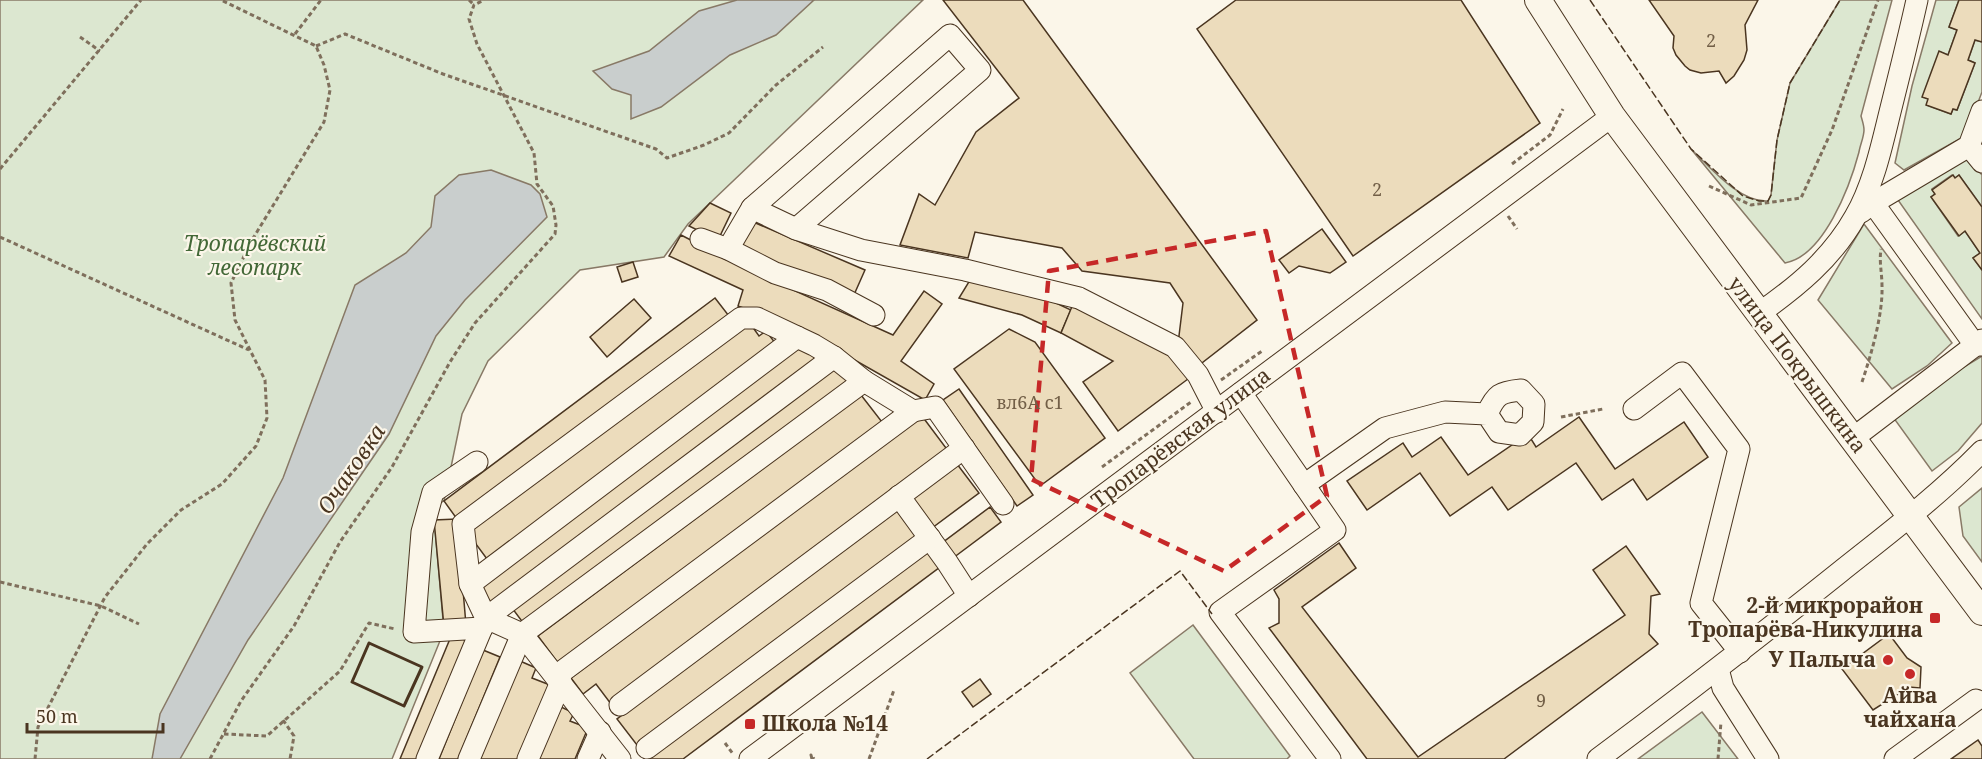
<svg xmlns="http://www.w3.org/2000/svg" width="1982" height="759" viewBox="0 0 1982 759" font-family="'Noto Serif',serif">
<rect width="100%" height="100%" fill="#fbf6e9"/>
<g fill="#dce7d0" stroke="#887966" stroke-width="1.5">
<polygon points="0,0 923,0 688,224 664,257 580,270 488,361 462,414 444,501 433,506 444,631 392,759 0,759"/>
<path d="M1840,0H1892L1861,116C1862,120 1864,125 1864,130C1864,137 1860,145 1859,152C1850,186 1824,256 1785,263L1691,149C1711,168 1740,203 1768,201L1771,195L1777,140L1790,83Z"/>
<polygon points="1936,0 1959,0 1949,27 1957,30 1948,55 1940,52 1927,105 1951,114 1953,109 1957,110 1975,63 1968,60 1975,40 1982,42 1982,92 1965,136 1904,170 1895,163 1912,86"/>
<polygon points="1968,158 1982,175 1982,207 1959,175 1955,178 1952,175 1932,189 1935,194 1931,197 1958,236 1965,231 1980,253 1973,258 1982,270 1982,319 1898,200"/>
<polygon points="1864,224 1952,343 1927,366 1892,389 1818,300"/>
<polygon points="1982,356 1982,423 1958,451 1932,471 1893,417 1954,373"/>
<polygon points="1982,488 1982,562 1963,536 1959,507"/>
<polygon points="1193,625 1290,756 1287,759 1194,759 1130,673"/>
<polygon points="1702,712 1738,759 1638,759"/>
</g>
<g fill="#c9cecd" stroke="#887966" stroke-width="1.5">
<polygon points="737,0 814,0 776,35 730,55 661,107 631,119 631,95 612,89 593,71 649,51 699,11"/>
<polygon points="491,170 531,185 540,194 547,217 465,300 436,336 389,434 248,640 180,759 152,759 160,714 283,478 355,285 406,253 431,227 435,196 459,175"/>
</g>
<g fill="#ecdcbc" stroke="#4a3520" stroke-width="1.5">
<polygon points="943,0 1023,0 1257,320 1198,366 1178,344 1183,303 1170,283 1082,271 1062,248 975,232 968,258 900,245 919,194 935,205 976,132 1019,98"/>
<polygon points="1236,0 1461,0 1540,123 1353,256 1197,29"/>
<polygon points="1649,0 1758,0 1745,25 1747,50 1744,60 1734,76 1726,83 1719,71 1701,73 1690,70 1685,66 1676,55 1673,48 1674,36"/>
<polygon points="1959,0 1982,0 1982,42 1975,40 1968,60 1975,63 1957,110 1953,109 1951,114 1926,105 1928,99 1922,97 1939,51 1948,55 1957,30 1949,27"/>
<polygon points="1953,175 1955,178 1959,175 1982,207 1982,270 1973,258 1980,253 1965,231 1959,236 1931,197 1935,194 1932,190"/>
<polygon points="710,203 731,213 718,240 689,226"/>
<polygon points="751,221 865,270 853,297 739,248"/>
<polygon points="1322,229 1346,262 1330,273 1299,266 1289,273 1279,260"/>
<polygon points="681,235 753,272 893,335 924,291 942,304 901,361 934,384 925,400 800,329 738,306 743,290 669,256"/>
<polygon points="633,262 638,277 622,282 617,267"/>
<polygon points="970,280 1039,295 1071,310 1061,333 1022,315 959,298"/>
<polygon points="715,298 729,316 457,519 444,501"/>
<polygon points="634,299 651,318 607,357 590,337"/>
<polygon points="1073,304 1170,351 1192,376 1118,431 1083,382 1113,361 1061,333"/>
<polygon points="749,322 759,336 766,331 776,344 487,559 467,532"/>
<polygon points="1009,329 1035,342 1105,438 1040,486 954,369"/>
<polygon points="804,344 816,360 491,603 479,587"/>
<polygon points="837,365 849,381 524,624 512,608"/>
<polygon points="959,389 1033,495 1017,506 943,400"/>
<polygon points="861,395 882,422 558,663 538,636"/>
<polygon points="922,416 949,452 611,704 596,684 583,694 571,678"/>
<polygon points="1579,417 1615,469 1684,422 1708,457 1647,500 1633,479 1602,500 1576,463 1508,510 1492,487 1450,516 1420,473 1367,510 1347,481 1403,443 1412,457 1441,437 1468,475 1528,434 1536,447"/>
<polygon points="957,464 979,493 932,528 911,499"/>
<polygon points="990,507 1001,522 953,558 942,543"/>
<polygon points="898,509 918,535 637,745 617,719"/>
<polygon points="457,519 466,625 444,627 434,520"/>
<polygon points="1339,543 1356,568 1302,607 1418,757 1625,615 1593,570 1626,546 1660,594 1651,596 1649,634 1658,644 1504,759 1367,759 1269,628 1279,623 1279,599 1274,590"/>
<polygon points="927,550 940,567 683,759 647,759"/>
<polygon points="452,634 467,641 417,759 400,759"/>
<polygon points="1889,634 1907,658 1921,667 1920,688 1909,687 1873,710 1842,669"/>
<polygon points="483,650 500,657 458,759 439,759"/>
<polygon points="520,661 536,668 532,678 550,685 518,759 478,759"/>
<polygon points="980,679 991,694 973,707 962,692"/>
<polygon points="559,706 574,713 570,721 588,728 575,759 537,759"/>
<polygon points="1978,740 1982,746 1982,759 1951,759"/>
</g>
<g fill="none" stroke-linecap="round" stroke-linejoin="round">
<g stroke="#4a3520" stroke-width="23">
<g id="minor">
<polyline points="1969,146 1982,162"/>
<polyline points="1873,203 1975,345 1982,345"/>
<polyline points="752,208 950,35 980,70 796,229"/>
<polyline points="1861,212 1873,203 1969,146 1982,111"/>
<polyline points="701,239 728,249 775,273 827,290 874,315"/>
<polyline points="728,249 752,208 796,229 861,250 965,270 1079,298 1175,347 1198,375 1217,412"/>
<path d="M1758,314C1797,287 1832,258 1855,217C1874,184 1882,144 1891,108C1900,72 1909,36 1917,0"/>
<polyline points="1241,393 1335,530 1220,612 1330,759"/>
<polyline points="1634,409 1682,373 1739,449 1701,603 1740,652"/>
<polyline points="1852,439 1982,340"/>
<polyline points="477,462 433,492 422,532 414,632 482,628"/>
<path d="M1304,485L1385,428L1445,412L1487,414L1499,432L1520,435L1533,422L1534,404L1521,390C1500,392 1496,394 1487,414"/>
<polyline points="899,496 947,562 969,596"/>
<polyline points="470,584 797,337"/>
<polyline points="1718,669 1723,688 1768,759"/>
<polyline points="556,676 913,411"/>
<polyline points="620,705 964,448"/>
<polyline points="647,748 930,538"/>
<polyline points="427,759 486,618 834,357"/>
<polyline points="469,759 522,634 864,381"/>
<polyline points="528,759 561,682"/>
<polyline points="588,759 600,732"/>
<polyline points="620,759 522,634 486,618 470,584 463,524 741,318 757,318 814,345 834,357 864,381 913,411 935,407 1003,504"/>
<polyline points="750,759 1612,116"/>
<path d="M1598,759C1680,698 1760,636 1840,572C1889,533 1938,496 1982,451"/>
<polyline points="1895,759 1976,700"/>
</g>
</g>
<g stroke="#4a3520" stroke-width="28">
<polyline id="major" points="1538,0 1612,116 1982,612"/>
</g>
<g stroke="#7f6f5c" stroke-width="3" stroke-dasharray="4.5 3" stroke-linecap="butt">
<polyline points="469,0 474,5"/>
<polyline points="295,34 321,0"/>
<polyline points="80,37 100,51"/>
<polyline points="316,46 345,34 443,74 656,149 667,158 704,145 729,133 776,85 823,47"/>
<polyline points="1512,164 1550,135 1563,109"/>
<polyline points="0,169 141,0"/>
<polyline points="1709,186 1751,205 1801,198 1832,130 1878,0"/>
<polyline points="1508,216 1517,229"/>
<polyline points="0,237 249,350"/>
<polyline points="1221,380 1262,351"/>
<path d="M1862,382C1871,355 1883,315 1882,286C1882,273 1879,262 1881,249"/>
<polyline points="1561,417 1603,409"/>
<polyline points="1102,467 1191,402"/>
<polyline points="0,582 101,606 139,624"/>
<polyline points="283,720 294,736 290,759"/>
<polyline points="224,734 267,736 340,671 369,623 395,629"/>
<polyline points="725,743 733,754"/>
<polyline points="35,759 38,727 105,597 147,544 181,510 222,484 256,446 267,418 265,380 235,320 231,283 252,240 324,122 330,90 324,65 316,46 221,0"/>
<polyline points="210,759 241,701 294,626 340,542 392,467 450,362 475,323 555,234 556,225 553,206 537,184 534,153 477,44 469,19 474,5 484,0"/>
<polyline points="812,759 811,755 814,759"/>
<polyline points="869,759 894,690"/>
<polyline points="1718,759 1721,722"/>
</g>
<use href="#minor" stroke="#fbf6e9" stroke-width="21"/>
<use href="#major" stroke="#fbf6e9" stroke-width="26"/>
<g stroke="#4a3520" stroke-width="1.5" stroke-dasharray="8 3" stroke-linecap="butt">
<polyline points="1590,0 1691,149 1743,196 1759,201 1768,201 1771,195 1777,140 1790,83 1840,0"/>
<polyline points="927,759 1180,571 1212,614"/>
</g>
<polygon stroke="#4a3520" stroke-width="3" points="369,643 422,667 404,706 352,682"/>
</g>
<path fill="none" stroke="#c62828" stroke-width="4.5" stroke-dasharray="12 8" stroke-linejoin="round" d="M1266,231L1327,496L1224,571L1031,479L1049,271Z"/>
<g fill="#c62828" stroke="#fbf6e9" stroke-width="2">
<rect x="1929" y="612" width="12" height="12" rx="3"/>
<circle cx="1888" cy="660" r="6"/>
<circle cx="1910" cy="674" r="6"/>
<rect x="744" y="718" width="12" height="12" rx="3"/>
</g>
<g text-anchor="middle" stroke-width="4.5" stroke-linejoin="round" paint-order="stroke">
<g font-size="18" fill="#725f47">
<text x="1711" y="47">2</text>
<text x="1377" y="196">2</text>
<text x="1030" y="409">вл6А с1</text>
<text x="1541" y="707">9</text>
</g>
<g font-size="21" font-style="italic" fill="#436837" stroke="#fbf6e9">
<text x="255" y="251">Тропарёвский<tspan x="255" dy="24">лесопарк</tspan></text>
</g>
<g font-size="21" fill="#4a3520" stroke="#fbf6e9">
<text transform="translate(1797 365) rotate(53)" y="7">улица Покрышкина</text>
<text transform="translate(1181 438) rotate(-37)" y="7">Тропарёвская улица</text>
</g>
<g font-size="21" font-weight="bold" fill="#4a3520" stroke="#fbf6e9" text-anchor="end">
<text x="1923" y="613">2-й микрорайон<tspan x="1923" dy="24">Тропарёва-Никулина</tspan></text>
<text x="1876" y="667">У Палыча</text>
<text x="1910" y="703" text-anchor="middle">Айва<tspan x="1910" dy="24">чайхана</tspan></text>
<text x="762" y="731" text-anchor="start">Школа №14</text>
</g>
<g font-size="22" font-style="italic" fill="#4a3520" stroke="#fbf6e9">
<text transform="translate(351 469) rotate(-56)" y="8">Очаковка</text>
</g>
</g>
<path d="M27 723v9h136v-9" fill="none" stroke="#4a3520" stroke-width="3"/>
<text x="36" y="723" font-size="18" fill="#4a3520" stroke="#fbf6e9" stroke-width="4.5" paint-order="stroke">50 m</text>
</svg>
